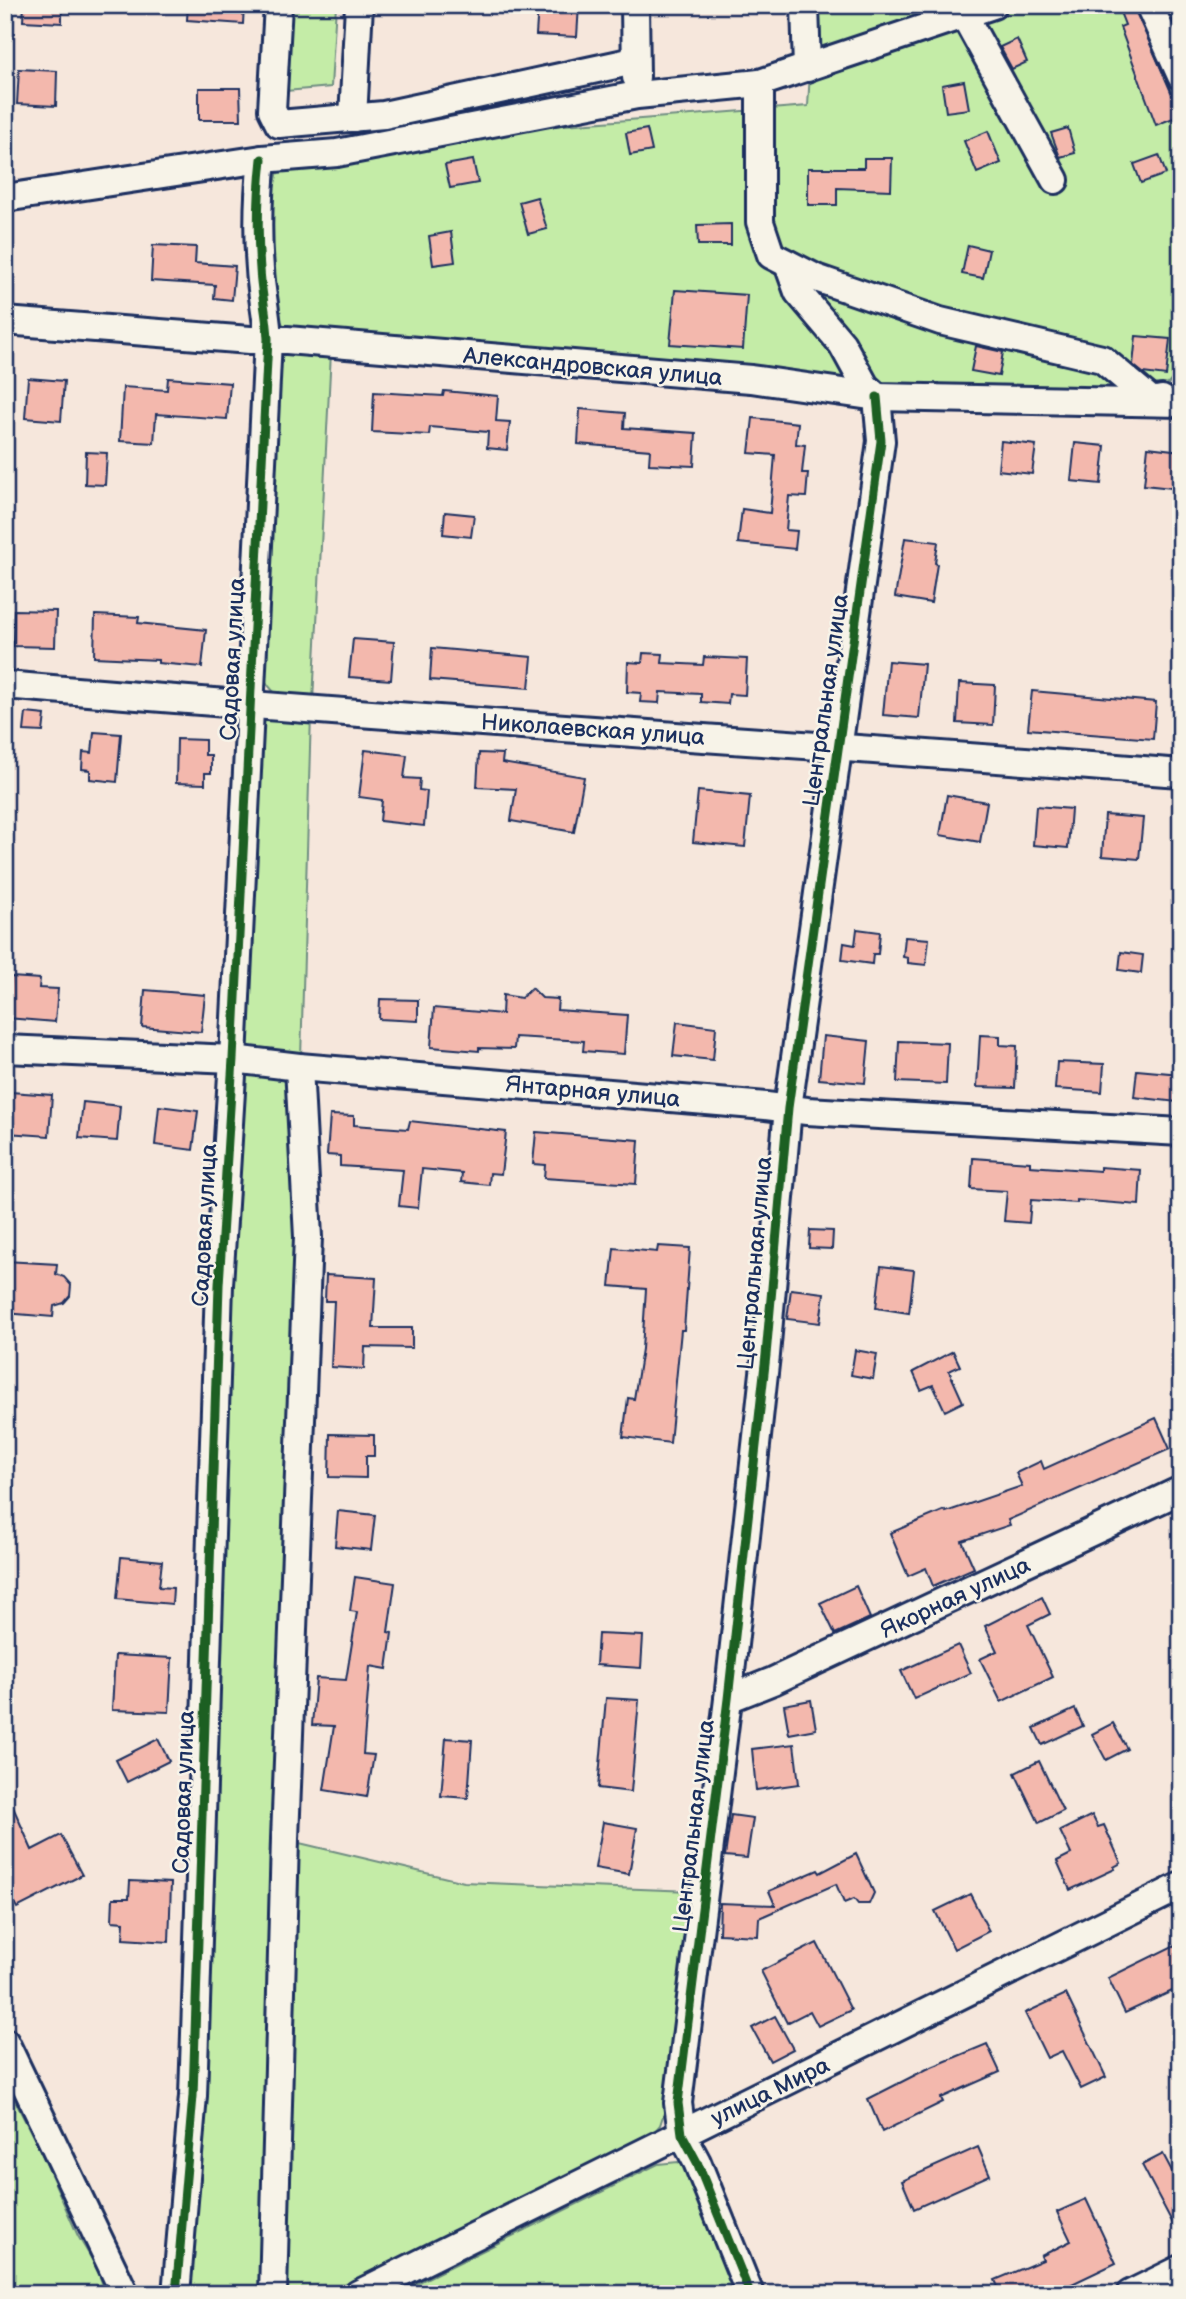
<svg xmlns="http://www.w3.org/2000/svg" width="1186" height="2299" viewBox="0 0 1186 2299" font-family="'Balsamiq Sans',sans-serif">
<rect width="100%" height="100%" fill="#f6e7dc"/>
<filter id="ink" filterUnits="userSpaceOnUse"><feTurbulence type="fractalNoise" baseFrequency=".0143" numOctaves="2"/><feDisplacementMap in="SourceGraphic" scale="14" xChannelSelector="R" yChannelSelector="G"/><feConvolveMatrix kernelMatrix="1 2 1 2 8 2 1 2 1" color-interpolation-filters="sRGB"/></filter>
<g filter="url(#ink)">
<g fill="#c4eca7" stroke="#708e82" stroke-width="2">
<polygon points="268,5 336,5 331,87 263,93"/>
<polygon points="814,5 1181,5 1181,370 1152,401 865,386 288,332 277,315 269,210 278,171 270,148 808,106"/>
<path d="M331,352L313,701C283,697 274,701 260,671L276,353Z"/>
<polygon points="273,712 311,714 301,1058 251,1056 239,1042 261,720"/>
<polygon points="256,1072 282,1077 291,1092 300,1237 263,2294 187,2294 225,1287 240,1079"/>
<polygon points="291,1841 464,1882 691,1891 666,2107 660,2125 650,2137 327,2294 281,2294"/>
<polygon points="5,2081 42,2154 78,2236 96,2266 106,2294 11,2294 5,2281"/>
<polygon points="678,2162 691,2169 742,2294 395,2294 658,2164"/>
</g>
<g fill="#f3b8ad" stroke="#1b2f5e" stroke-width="2">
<polygon points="24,5 62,5 62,23 23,21"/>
<polygon points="188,5 244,5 243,24 187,20"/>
<polygon points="538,5 579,5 577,37 536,35"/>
<polygon points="1134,6 1181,115 1156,125 1120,27 1125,25 1120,12"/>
<polygon points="1017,39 1027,62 1012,69 1000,47"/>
<polygon points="19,69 57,71 56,106 17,104"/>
<polygon points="964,81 969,109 946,112 942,85"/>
<polygon points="199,88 240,88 241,120 199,120"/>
<polygon points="1068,128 1075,153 1060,157 1051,133"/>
<polygon points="647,129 652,151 630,155 626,133"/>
<polygon points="988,131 1001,163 977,173 964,141"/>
<polygon points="1159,155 1166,174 1141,183 1134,164"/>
<polygon points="864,158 892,158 891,190 837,188 837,205 808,205 808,168 864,168"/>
<polygon points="473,160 478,183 450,188 445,165"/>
<polygon points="537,197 547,229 528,234 519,202"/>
<polygon points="731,224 731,245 698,245 697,225"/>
<polygon points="451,232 455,262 433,265 429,236"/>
<polygon points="153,245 196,247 195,263 235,266 232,300 214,298 215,285 151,281"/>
<polygon points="968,245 989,250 983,278 962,274"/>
<polygon points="675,290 747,295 743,349 670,344"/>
<polygon points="1136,336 1170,339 1166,376 1143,373 1133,365"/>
<polygon points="976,346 1003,352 999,376 971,371"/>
<polygon points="28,378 64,381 61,421 25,418"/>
<polygon points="168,378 230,383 227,419 156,414 154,443 120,441 123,387 167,390"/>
<polygon points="444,391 498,396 496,421 510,422 507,450 487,448 488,432 430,427 429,435 372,432 374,392 443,396"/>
<polygon points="580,409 625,413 624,428 696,433 694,466 649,464 650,450 578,444"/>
<polygon points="753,418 798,423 796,444 805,445 802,473 808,473 806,497 789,496 786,530 797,531 795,549 738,543 742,509 770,513 775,455 749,453"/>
<polygon points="1001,441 1036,445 1032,474 998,470"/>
<polygon points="1075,443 1105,446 1101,484 1071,481"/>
<polygon points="1148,447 1181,451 1181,489 1144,485"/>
<polygon points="86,452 107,453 105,485 85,484"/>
<polygon points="445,512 474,515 471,537 443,534"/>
<polygon points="905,538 938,542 935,563 937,564 931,603 895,597"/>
<polygon points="14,610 56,611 55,647 13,646"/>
<polygon points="95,615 139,617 138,623 206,630 202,667 158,663 158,660 94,657"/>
<polygon points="353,639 394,642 391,680 349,677"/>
<polygon points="432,648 532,657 529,688 430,680"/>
<polygon points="643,653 663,654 662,663 703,665 704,657 747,659 745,695 729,694 728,704 701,702 701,694 660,692 659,703 640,702 641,693 627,692 628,662 642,663"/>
<polygon points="888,661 924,664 919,718 883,715"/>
<polygon points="959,683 995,685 993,725 957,723"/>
<polygon points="1032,691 1156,702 1153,739 1028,729"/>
<polygon points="26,713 45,715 43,732 24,731"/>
<polygon points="94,732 121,734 117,782 90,779 90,770 82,769 83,752 92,753"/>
<polygon points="177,739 205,740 205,755 211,755 211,773 205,773 205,784 176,783"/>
<polygon points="365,750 407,755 404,778 420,779 419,790 427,791 424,826 380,821 382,800 359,797"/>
<polygon points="479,753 503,754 502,763 584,777 574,832 511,821 516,789 477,787"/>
<polygon points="698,791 750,796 745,847 693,842"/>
<polygon points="947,795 987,802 980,842 940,835"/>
<polygon points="1036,806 1071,809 1068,848 1033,845"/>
<polygon points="1105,815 1143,818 1139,859 1102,856"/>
<polygon points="857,929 880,932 878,954 873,954 872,964 842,960 844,943 855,945"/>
<polygon points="905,937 929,939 926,965 908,963 908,958 903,957"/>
<polygon points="1121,952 1143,955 1141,973 1119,970"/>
<polygon points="11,977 40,979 39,988 58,989 55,1022 7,1018"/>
<polygon points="532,988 542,998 558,999 557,1010 627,1015 624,1054 583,1051 584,1041 515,1037 514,1049 479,1048 479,1051 431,1047 434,1008 502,1014 503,995 521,998"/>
<polygon points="145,990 205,995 201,1032 142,1027"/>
<polygon points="380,999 418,1000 418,1021 379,1019"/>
<polygon points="677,1022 716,1027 713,1060 673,1056"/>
<polygon points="980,1035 1000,1036 1000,1045 1017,1046 1015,1088 977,1087"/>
<polygon points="823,1036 869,1041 865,1083 819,1079"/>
<polygon points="899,1041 948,1043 946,1084 897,1082"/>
<polygon points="1057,1062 1104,1064 1102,1092 1055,1089"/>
<polygon points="1137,1070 1180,1074 1177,1102 1134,1097"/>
<polygon points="10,1092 52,1095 49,1136 7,1133"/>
<polygon points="83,1102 120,1106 117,1141 79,1138"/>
<polygon points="159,1106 198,1111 193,1150 155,1145"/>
<polygon points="330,1115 354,1116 354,1125 408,1129 410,1121 506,1132 501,1174 490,1173 489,1185 461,1182 462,1173 422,1169 418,1208 399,1206 403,1170 340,1166 340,1156 327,1155"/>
<polygon points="536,1132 639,1140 636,1184 544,1178 545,1165 533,1164"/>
<polygon points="973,1158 1030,1162 1030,1166 1100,1171 1100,1167 1141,1170 1139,1205 1077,1200 1077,1203 1031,1200 1029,1223 1004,1221 1007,1191 971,1189"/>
<polygon points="810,1230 833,1231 832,1249 809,1248"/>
<polygon points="658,1246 690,1248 684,1330 681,1330 670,1443 623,1437 628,1398 634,1399 642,1349 646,1289 610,1286 614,1248 657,1252"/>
<polygon points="5,1261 57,1264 56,1274 64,1277 71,1285 70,1296 64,1303 54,1306 53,1317 5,1313"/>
<polygon points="881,1266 914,1270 909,1313 876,1308"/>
<polygon points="326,1275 376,1278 373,1328 412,1328 412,1348 365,1347 364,1369 331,1367 334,1301 325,1301"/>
<polygon points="791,1289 824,1293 820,1323 787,1319"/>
<polygon points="855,1350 877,1354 873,1379 851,1375"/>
<polygon points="953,1351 960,1366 949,1371 963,1402 945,1411 933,1385 921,1390 913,1372"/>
<polygon points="1156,1418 1170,1449 1008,1520 1010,1525 962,1541 974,1568 933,1586 926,1568 908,1576 890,1533 945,1510 946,1512 1022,1486 1016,1473 1041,1461 1044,1469"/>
<polygon points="330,1434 374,1435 374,1456 366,1456 366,1478 329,1477"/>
<polygon points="338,1511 375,1515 371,1550 335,1546"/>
<polygon points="121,1557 162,1561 159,1587 173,1588 172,1604 117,1599"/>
<polygon points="355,1577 395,1583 388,1632 392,1633 387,1669 370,1666 363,1754 374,1755 367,1797 324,1790 334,1726 312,1725 316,1678 346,1680 357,1612 350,1611"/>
<polygon points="856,1586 870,1618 835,1634 820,1603"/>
<polygon points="1042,1597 1050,1614 1028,1625 1053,1677 1001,1702 980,1659 997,1651 985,1626"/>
<polygon points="598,1634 643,1636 641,1668 596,1665"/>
<polygon points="958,1645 971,1673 914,1699 901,1671"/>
<polygon points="115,1655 172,1658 169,1712 112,1710"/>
<polygon points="606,1698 639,1700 631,1792 598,1788"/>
<polygon points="811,1700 816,1729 789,1734 784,1705"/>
<polygon points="1075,1709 1083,1726 1042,1745 1034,1728"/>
<polygon points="1113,1723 1127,1749 1106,1760 1092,1734"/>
<polygon points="446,1738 472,1740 468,1798 441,1796"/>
<polygon points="158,1739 169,1761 127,1782 116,1760"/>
<polygon points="794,1744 799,1784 756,1790 752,1749"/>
<polygon points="1039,1761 1063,1811 1039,1823 1015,1773"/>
<polygon points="5,1789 32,1850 61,1835 82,1875 17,1908 5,1886"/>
<polygon points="731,1815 753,1818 747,1858 725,1856"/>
<polygon points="1092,1815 1098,1827 1104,1825 1121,1863 1114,1867 1115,1869 1070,1890 1057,1861 1071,1854 1060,1831"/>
<polygon points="603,1822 637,1828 629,1874 595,1868"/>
<polygon points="856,1854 874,1893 869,1904 858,1904 854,1899 844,1903 836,1884 759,1918 758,1936 719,1934 720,1903 775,1905 769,1891 818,1870 820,1873"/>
<polygon points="130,1881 171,1883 169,1942 123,1939 124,1922 112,1921 113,1898 129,1898"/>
<polygon points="970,1894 989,1931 954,1949 935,1911"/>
<polygon points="1181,1942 1181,1987 1125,2013 1108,1978"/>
<polygon points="817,1943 851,2010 818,2026 810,2011 787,2023 761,1971"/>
<polygon points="1066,1994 1106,2077 1081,2089 1062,2051 1047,2058 1025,2013"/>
<polygon points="775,2016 793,2049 770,2061 752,2028"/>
<polygon points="987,2044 1000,2072 941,2098 943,2102 882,2132 868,2099 927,2069"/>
<polygon points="978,2147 990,2175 914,2209 902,2181"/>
<polygon points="1163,2154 1181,2188 1181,2239 1142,2165"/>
<polygon points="1086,2199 1116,2263 1051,2294 1001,2294 995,2280 1043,2260 1041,2256 1071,2241 1057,2212"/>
</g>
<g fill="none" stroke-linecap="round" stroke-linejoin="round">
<g stroke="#1b2f5e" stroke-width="32">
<g id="minor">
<polyline points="278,5 272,110 279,124 384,115 634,61"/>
<polyline points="635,5 636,77"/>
<polyline points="805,5 807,68"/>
<polyline points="1149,5 1181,76"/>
<polyline points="964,15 1055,180"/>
<polyline points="760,83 760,222 771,255 816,278 940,321 1102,359 1152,401 1162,399"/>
<polyline points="353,118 359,5"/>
<polyline points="5,198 262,159 337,153 637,95 760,83 993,5"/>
<polyline points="788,264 798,292 842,344 865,386 877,397"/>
<polyline points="5,321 250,340 287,340 751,379 877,397 1181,403"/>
<path d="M5,685C397,719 789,742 1181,773"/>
<polyline points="5,1049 233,1059 299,1067 766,1106 807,1111 1181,1132"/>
<polyline points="728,1699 773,1681 1181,1490"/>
<polyline points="5,2042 125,2294"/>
<path d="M176,2294L193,2096L219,1285L233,1059L268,339C267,315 261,292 260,269C257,232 258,195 262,159"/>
<polyline points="273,2294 285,1839 308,1237 299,1067"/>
<polyline points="358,2294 1181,1886"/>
<polyline points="750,2294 697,2162 682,2134 678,2103 728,1699 766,1355 788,1108 881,441 877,397"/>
<polyline points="1130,2294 1181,2269"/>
</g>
</g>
<use href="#minor" stroke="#f7f3e8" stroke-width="26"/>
<g stroke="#f7f3e8" stroke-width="13">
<g id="cycleway">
<path d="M176,2294L193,2096L219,1285L233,1059L268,339C267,315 261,292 260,269C257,232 258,195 262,159"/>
<polyline points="750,2294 697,2162 682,2134 678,2103 728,1699 766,1355 788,1108 881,441 877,397"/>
</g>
</g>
<use href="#cycleway" stroke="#1b5e20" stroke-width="9"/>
</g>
</g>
<g text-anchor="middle" stroke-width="5" stroke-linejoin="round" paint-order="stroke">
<g font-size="23" fill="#1b2f5e" stroke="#f7f3e8">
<text transform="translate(593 366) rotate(5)" y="8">Александровская улица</text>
<text transform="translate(232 659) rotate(-87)" y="8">Садовая улица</text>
<text transform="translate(825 700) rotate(-82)" y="8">Центральная улица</text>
<text transform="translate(593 729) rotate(4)" y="8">Николаевская улица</text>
<text transform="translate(593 1091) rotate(5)" y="8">Янтарная улица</text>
<text transform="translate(204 1225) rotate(-87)" y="8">Садовая улица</text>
<text transform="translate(754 1263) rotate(-85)" y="8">Центральная улица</text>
<text transform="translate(955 1597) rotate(-25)" y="8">Якорная улица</text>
<text transform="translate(183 1792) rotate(-88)" y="8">Садовая улица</text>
<text transform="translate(693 1826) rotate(-83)" y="8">Центральная улица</text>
<text transform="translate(770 2091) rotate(-26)" y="8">улица Мира</text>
</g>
</g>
<rect width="1186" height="2299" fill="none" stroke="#f7f3e8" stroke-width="28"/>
<rect x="14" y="14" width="1158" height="2271" fill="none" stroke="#1b2f5e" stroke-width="2.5" filter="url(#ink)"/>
</svg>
